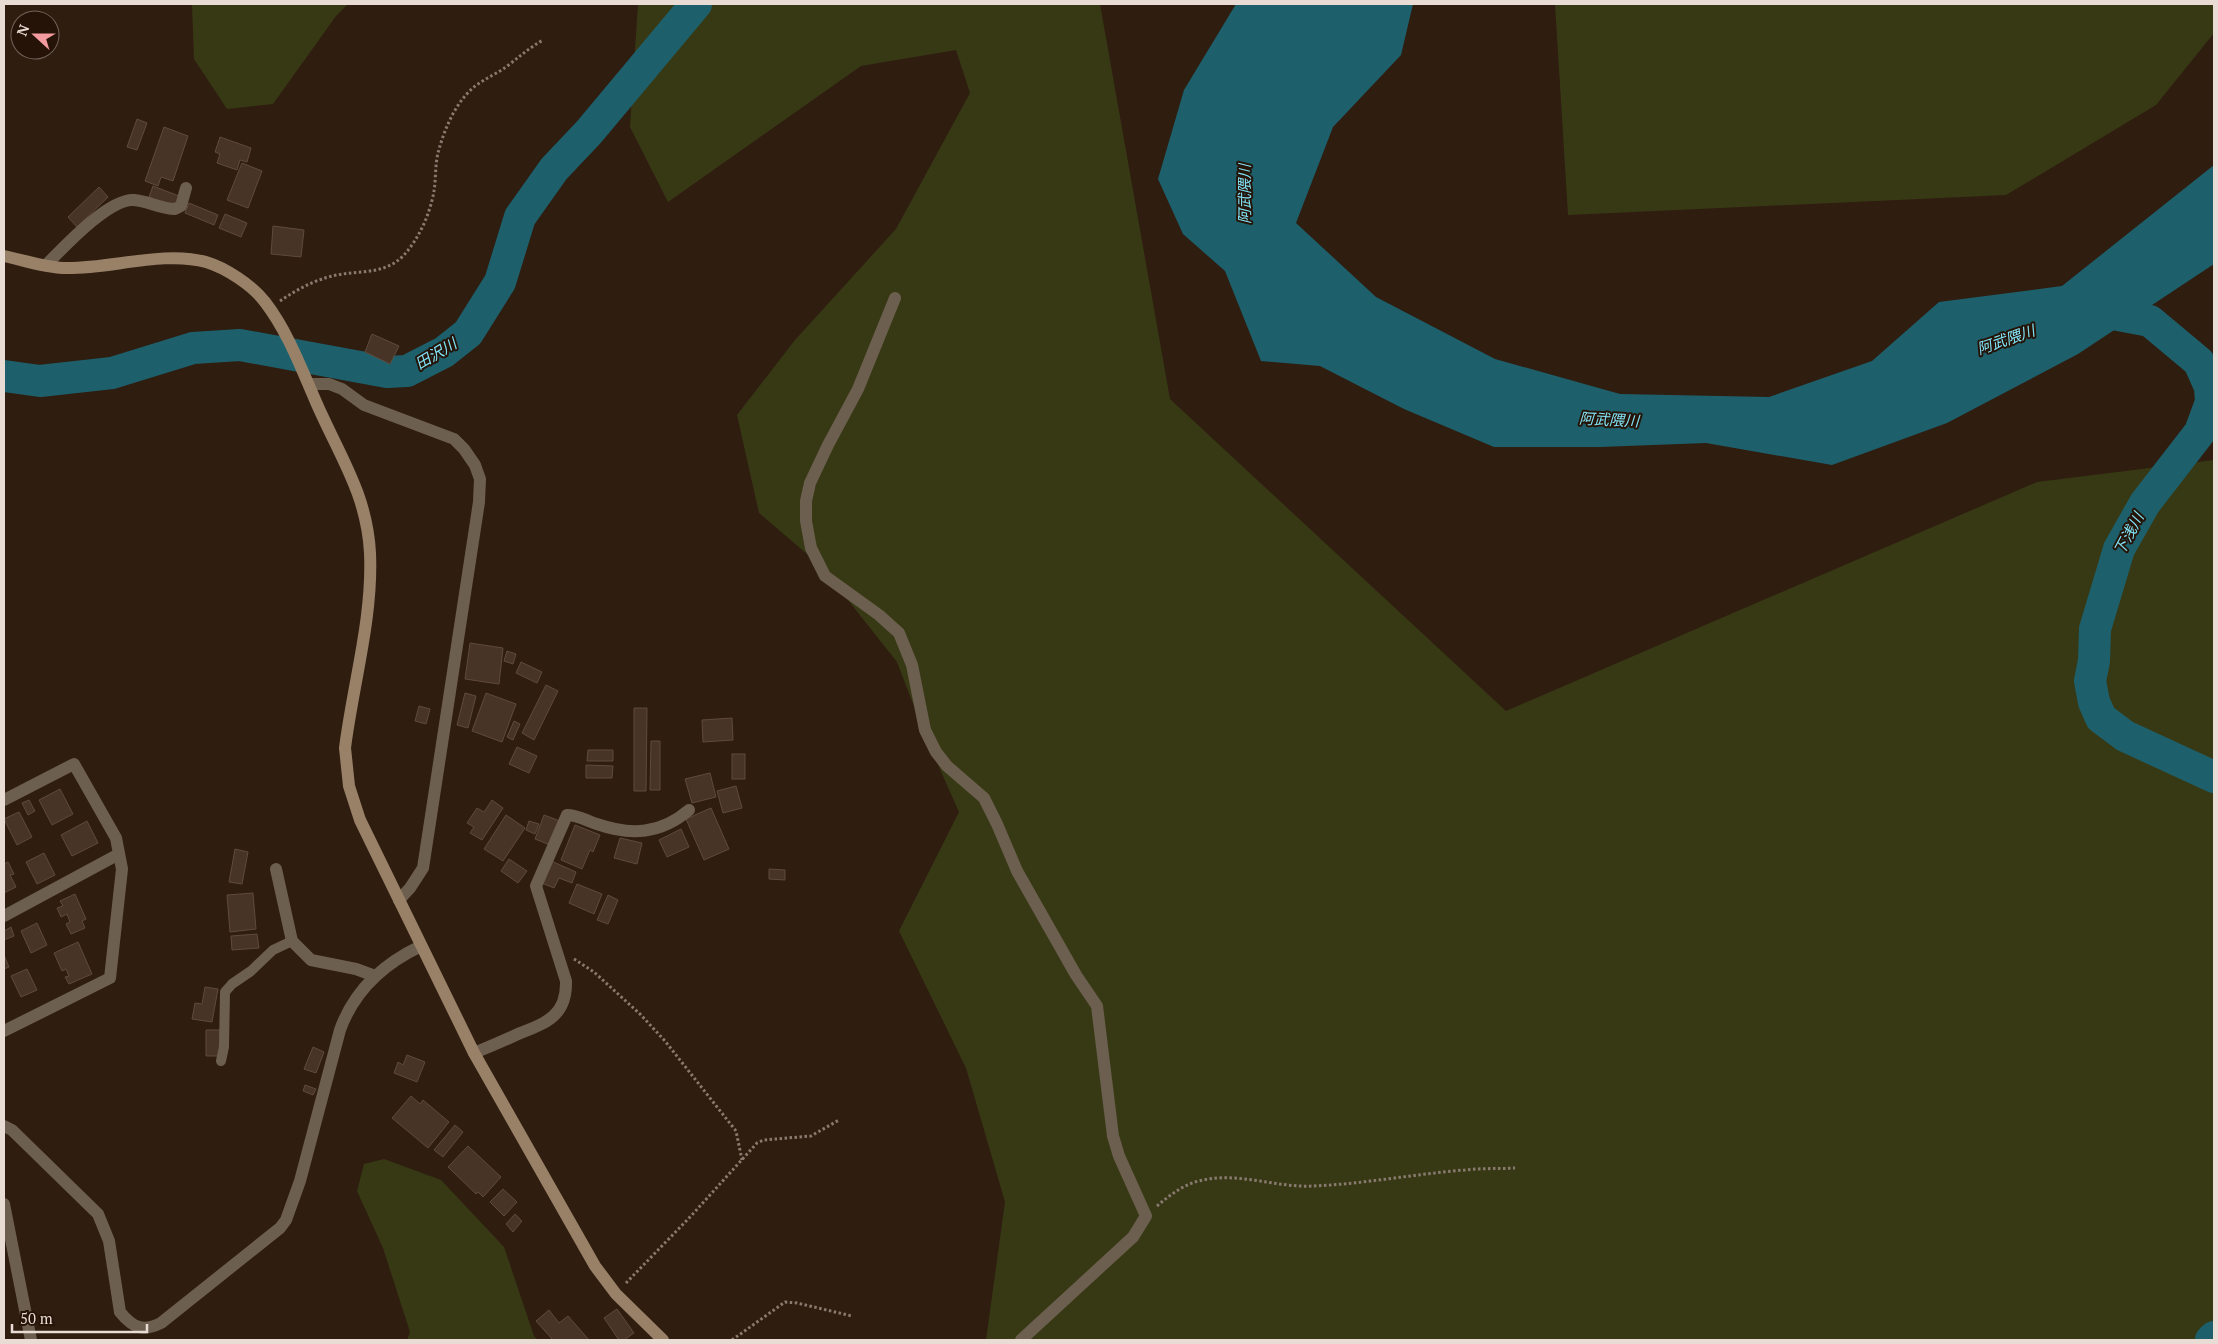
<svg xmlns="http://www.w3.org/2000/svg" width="2218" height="1344" viewBox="0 0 2218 1344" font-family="'PT Serif','Noto Sans JP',serif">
<rect width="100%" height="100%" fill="#2f1d10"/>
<g fill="#373915">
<polygon points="192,4 348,4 336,16 273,104 227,109 194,59"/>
<polygon points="638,4 1100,4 1170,399 1506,711 2037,482 2214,460 2214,1340 986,1340 1005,1202 966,1068 899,931 959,812 927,740 897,662 821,566 759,513 737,415 795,340 896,229 970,93 956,50 861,66 668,202 630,127"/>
<polygon points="1555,4 2214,4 2214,33 2156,105 2006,195 1568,215"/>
<polygon points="384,1159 441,1180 504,1247 534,1336 538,1340 407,1340 410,1332 383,1248 357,1191 364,1164"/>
</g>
<polygon fill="#1d606c" points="1236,4 1413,4 1401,55 1333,127 1296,223 1376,297 1495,359 1620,394 1769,397 1872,361 1939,302 2062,286 2214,165 2214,264 2078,354 1947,423 1832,465 1706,443 1600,447 1494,447 1404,409 1320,366 1261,361 1225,271 1183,234 1158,179 1184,90"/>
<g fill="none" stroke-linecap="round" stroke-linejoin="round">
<g stroke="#1d606c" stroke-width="32">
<polyline points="2092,310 2150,321 2199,362 2210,387 2211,402 2200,432 2145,503 2119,549 2095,629 2094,661 2090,681 2094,702 2101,718 2125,736 2214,777"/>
<polyline points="4,376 40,381 112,373 193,348 240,345 387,372 407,371 444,352 468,333 500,282 520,217 554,169 589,132 696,4"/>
<polyline points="2211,1340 2214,1337"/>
</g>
</g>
<g fill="#483427" stroke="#5f4a3d">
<polygon points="137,119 147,123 137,150 127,147"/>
<polygon points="164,127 188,136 173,181 161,177 158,186 145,181"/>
<polygon points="220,137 251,148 247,162 240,160 237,170 217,163 220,154 215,152"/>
<polygon points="242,163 262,171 248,208 227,200"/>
<polygon points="153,186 179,196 175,207 149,197"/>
<polygon points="99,187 108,197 77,227 68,217"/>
<polygon points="189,203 218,215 214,225 185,213"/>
<polygon points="225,214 247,223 241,237 219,228"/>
<polygon points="273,226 304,230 301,257 271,254"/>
<polygon points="372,334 399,346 390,364 365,352"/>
<polygon points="470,643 503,648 499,684 465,679"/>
<polygon points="507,651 516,654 513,664 504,661"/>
<polygon points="521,662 542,672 537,683 516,673"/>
<polygon points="546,685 558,691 534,740 522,733"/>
<polygon points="465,693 476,696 468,728 457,725"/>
<polygon points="486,693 516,704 502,742 472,731"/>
<polygon points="419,706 430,709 426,724 415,721"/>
<polygon points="634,708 647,708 646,791 634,791"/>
<polygon points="732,718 733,740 703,742 702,720"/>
<polygon points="514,721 520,724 513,740 507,737"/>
<polygon points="651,741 660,741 660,790 650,790"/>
<polygon points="517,747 537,756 529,773 509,764"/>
<polygon points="588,750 613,750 613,761 587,761"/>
<rect x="732" y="754" width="13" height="25"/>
<polygon points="586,765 613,766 612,778 586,778"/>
<polygon points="710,773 716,797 692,803 685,779"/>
<polygon points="736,786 742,808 723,813 717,791"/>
<polygon points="60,789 73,814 52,825 39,800"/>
<polygon points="29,800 35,811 28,815 22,803"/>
<polygon points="492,800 503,808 482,840 470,833 474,827 467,823 477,808 484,812"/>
<polygon points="711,808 729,849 704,860 686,819"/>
<polygon points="19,812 32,837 17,845 4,819"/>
<polygon points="506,815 525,828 503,861 484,849"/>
<polygon points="544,815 560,821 550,845 535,839"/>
<polygon points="87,821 98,843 72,856 61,835"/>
<polygon points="529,821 539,824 535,834 526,830"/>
<polygon points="575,825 600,835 593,852 590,850 582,869 561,860"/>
<polygon points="681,829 689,847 667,857 659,840"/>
<polygon points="620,838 642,843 637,864 614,858"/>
<polygon points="235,849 248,852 242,884 229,882"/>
<polygon points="44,853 55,875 37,884 26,862"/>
<polygon points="509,859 527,871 518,883 501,871"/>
<polygon points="549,860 576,872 572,883 559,878 554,888 539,882"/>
<polygon points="8,862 14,874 10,875 16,887 4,893 4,864"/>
<polygon points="769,869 785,870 785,880 769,879"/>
<polygon points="577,884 602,894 594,914 569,903"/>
<polygon points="253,893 256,929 230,932 227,895"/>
<polygon points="75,894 86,919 82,921 85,928 71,934 66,924 70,922 67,914 61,917 57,908 63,906 60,901"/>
<polygon points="608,895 618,900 608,924 597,920"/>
<polygon points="37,923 47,945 31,953 21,931"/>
<polygon points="11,927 14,936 4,940 4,931"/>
<polygon points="257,934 259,948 232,950 231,936"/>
<polygon points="78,942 92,974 69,984 65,977 69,976 66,969 62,971 54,953"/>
<polygon points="4,955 9,967 4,969"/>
<polygon points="27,969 37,990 21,997 11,976"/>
<polygon points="205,987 218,989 212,1022 192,1019 195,1003 202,1004"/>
<polygon points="206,1030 220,1030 219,1056 206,1056"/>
<polygon points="313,1047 324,1052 316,1073 304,1069"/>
<polygon points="407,1055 425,1062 417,1082 394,1073 398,1062 403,1065"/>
<polygon points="305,1085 316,1089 313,1095 303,1091"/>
<polygon points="411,1096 420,1104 423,1100 449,1122 428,1148 392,1118"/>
<polygon points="455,1125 463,1132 443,1157 434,1150"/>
<polygon points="468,1146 501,1177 483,1197 478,1192 476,1194 448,1167"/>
<polygon points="503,1189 517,1202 504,1216 490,1202"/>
<polygon points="515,1214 522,1221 513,1232 506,1224"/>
<polygon points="617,1309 634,1333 624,1340 619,1340 604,1318"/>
<polygon points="549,1310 559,1323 568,1316 589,1340 553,1340 536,1321"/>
</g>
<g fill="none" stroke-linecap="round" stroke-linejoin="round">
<g stroke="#897a6f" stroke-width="3" stroke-dasharray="2.5 2.5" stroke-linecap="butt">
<path d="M280,301C299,288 320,277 343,274C364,271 386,273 403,256C419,239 430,214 434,191C436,179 435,165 438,153C444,130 455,103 474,87C484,79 496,74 506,67C519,57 529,48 543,40"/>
<polyline points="574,959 594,972 640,1014 665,1041 736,1131 742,1160"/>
<path d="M1157,1206C1171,1194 1186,1183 1203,1180C1240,1172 1277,1188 1313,1186C1364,1184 1414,1174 1465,1170C1481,1168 1498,1169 1515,1168"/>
<polyline points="626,1283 691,1216 757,1143 764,1140 811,1136 839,1120"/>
<polyline points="732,1340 785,1302 797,1303 852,1316"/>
</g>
<polyline stroke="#6d5f4f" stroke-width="10" points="221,1061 224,1047 225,992 232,984 251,971 273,950 292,941"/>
<g stroke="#6d5f4f" stroke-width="12">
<path d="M46,265C63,248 109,198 134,200C148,201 161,209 175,209L181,206L186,188"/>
<polyline points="895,298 858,389 828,445 810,483 806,501 806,521 811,548 825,576 879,615 899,633 912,665 925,730 936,752 947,766 984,798 997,824 1017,871 1076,975 1097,1006 1113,1136 1119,1156 1146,1216 1133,1237 1021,1340"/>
<polyline points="309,384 329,384 342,389 364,405 454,439 464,449 475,465 480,479 479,502 423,868 410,888 399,900"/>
<polyline points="4,800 74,764 116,838 122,869 110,978 4,1031"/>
<polyline points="276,869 292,941 311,960 356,969 375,976"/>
<polyline points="4,916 119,854"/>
<path d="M474,1053C489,1047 503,1041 518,1034C546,1023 567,1016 566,981L536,886L567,815C578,815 587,821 597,824C631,836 661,834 689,810"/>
<path d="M4,1126L12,1130L98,1214L109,1241L120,1312C133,1328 143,1332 161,1323L280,1228L286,1220L300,1181L340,1030C354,991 383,964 421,946"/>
<polyline points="4,1204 31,1340"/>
</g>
<path stroke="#998168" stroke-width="12" d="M4,256C23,260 43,267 63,268C107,270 163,250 206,262C226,268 252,285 265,302C288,332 301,368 316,402C339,455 367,494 370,553C373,618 353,684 345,748L349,786L360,820L474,1053L595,1266L616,1294L663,1340"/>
</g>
<g text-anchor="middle" stroke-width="4" stroke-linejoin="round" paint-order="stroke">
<g font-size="15" font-style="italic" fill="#81e5f9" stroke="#251307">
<text transform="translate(1245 194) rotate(-90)" y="5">阿武隈川</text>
<text transform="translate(2006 340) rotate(-19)" y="5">阿武隈川</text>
<text transform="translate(436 354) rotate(-31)" y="5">田沢川</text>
<text transform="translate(1609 420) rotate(3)" y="5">阿武隈川</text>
<text transform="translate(2129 534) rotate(-62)" y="5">下浅川</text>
</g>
</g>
<rect width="2218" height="1344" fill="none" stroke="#e9dcd4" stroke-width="10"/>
<g transform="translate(35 35) rotate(291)"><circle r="24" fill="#251307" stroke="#736359"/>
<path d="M0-4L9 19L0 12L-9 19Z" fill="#f49b9f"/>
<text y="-8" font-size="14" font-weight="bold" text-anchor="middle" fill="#e9dcd4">N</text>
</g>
<path d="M12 1324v8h135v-8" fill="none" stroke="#e9dcd4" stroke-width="2.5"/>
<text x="20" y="1324" font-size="15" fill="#e9dcd4" stroke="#251307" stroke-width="4" paint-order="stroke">50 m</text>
</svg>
